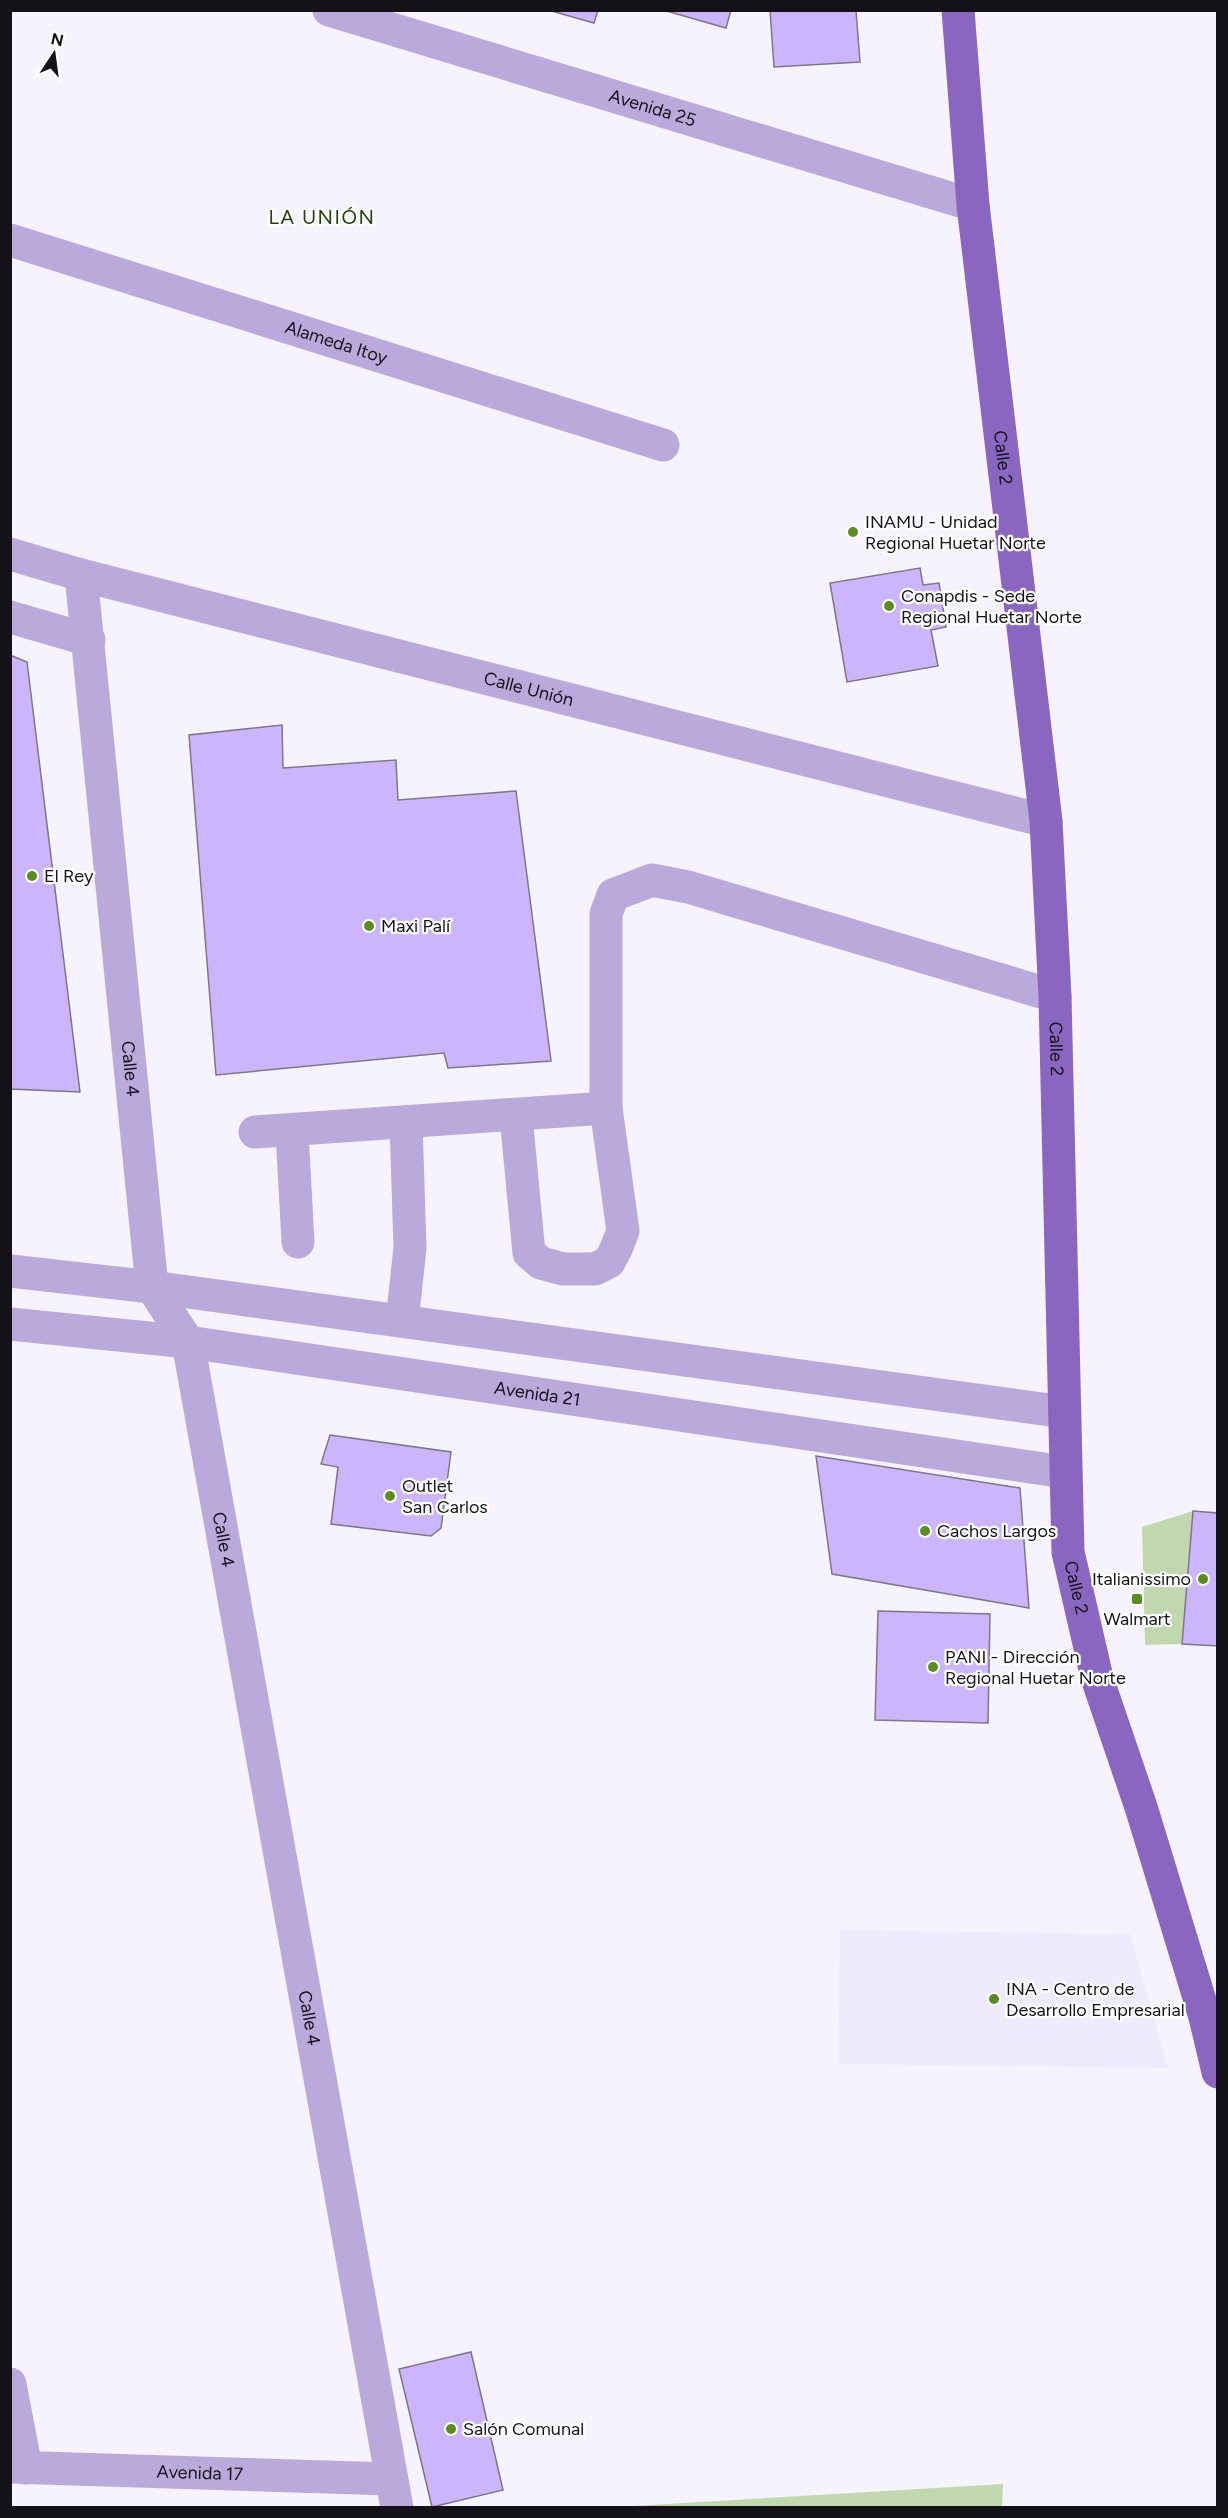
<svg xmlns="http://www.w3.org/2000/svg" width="1228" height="2518" viewBox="0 0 1228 2518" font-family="Figtree,sans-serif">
<rect width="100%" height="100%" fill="#f7f3fe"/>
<polygon fill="#f0eafe" points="840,1930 1130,1934 1168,2068 838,2064"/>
<g fill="#c1d8af">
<polygon points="1193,1511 1182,1644 1145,1645 1142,1527"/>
<polygon points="1003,2484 1002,2507 616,2507"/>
</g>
<g fill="#cdb5fb" stroke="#7c7787" stroke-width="1.5">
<polygon points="548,10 598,10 594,23"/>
<polygon points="663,10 731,10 726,28"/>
<polygon points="770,10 856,10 860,62 774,67"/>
<polygon points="920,568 923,585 939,583 946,627 931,630 938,666 847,682 830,583"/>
<polygon points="10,655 27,662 80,1092 10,1089"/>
<polygon points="282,725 283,768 396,760 398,800 516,791 551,1061 448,1068 444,1053 216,1075 189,735"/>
<polygon points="330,1435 451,1452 441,1528 431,1536 331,1524 338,1467 321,1464"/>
<polygon points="816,1456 1020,1488 1029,1608 832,1574"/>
<polygon points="1193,1511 1218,1513 1218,1646 1182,1644"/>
<polygon points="878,1611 990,1614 988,1723 875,1720"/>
<polygon points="471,2352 503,2490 432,2507 399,2369"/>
</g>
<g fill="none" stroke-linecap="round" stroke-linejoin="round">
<g stroke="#baa9db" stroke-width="33">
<path id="s1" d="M329,10L973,205"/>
<path id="s2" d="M10,240L663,445"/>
<path id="s3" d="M10,554L81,575L1046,821"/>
<path id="s4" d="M81,575L152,1287L188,1342L397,2508"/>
<polyline points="10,617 89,640"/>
<polyline points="516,1116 529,1253 541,1263 563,1269 595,1269 609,1262 616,1249 623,1231 606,1108"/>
<polyline points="255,1132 606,1108 606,914 613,895 652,880 688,887 1055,996"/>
<polyline points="292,1132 298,1242"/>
<polyline points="10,1271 152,1287 1064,1412"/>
<polyline points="402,1321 410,1248 406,1122"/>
<path id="s5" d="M10,1324L188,1342L1064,1472"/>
<polyline points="10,2384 26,2468"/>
<path id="s6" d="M10,2467L391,2479"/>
</g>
<path stroke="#8966c0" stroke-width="33" id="s7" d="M958,10L973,205L1046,821L1055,996L1068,1552L1097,1678L1141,1807L1205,2017L1218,2072"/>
</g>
<g fill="#5a8c23" stroke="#fff" stroke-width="2">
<circle cx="853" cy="532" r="6"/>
<circle cx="889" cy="606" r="6"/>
<circle cx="32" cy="876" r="6"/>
<circle cx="369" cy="926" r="6"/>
<circle cx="390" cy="1496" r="6"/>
<circle cx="925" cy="1531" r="6"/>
<circle cx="1203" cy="1579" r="6"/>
<rect x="1131" y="1593" width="12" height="12" rx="3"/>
<circle cx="933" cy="1667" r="6"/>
<circle cx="994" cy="1999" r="6"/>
<circle cx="451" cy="2429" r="6"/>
</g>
<g text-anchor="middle" stroke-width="4.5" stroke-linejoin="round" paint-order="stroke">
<g font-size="18" fill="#141218" stroke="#fff">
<text dy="6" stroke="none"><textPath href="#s1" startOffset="338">Avenida 25</textPath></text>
<text dy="6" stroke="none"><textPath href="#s2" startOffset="342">Alameda Itoy</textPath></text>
<text dy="6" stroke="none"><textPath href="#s7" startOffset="450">Calle 2</textPath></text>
<text dy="6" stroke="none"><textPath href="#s3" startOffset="536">Calle Unión</textPath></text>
<text dy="6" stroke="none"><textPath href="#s7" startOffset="1044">Calle 2</textPath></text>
<text dy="6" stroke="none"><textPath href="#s4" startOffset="496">Calle 4</textPath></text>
<text dy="6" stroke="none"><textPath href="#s5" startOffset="532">Avenida 21</textPath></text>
<text dy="6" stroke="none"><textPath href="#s4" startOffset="982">Calle 4</textPath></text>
<text dy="6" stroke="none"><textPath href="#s7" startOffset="1584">Calle 2</textPath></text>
<text dy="6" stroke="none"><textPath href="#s4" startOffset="1468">Calle 4</textPath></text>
<text dy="6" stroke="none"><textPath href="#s6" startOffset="190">Avenida 17</textPath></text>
</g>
<g font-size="18" fill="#141218" stroke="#fff" text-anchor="start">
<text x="865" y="528">INAMU - Unidad<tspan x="865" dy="21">Regional Huetar Norte</tspan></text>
<text x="901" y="602">Conapdis - Sede<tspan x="901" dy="21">Regional Huetar Norte</tspan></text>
<text x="44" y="882">El Rey</text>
<text x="381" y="932">Maxi Palí</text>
<text x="402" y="1492">Outlet<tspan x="402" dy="21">San Carlos</tspan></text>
<text x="937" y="1537">Cachos Largos</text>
<text x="1191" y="1585" text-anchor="end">Italianissimo</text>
<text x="1137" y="1625" text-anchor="middle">Walmart</text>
<text x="945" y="1663">PANI - Dirección<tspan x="945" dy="21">Regional Huetar Norte</tspan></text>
<text x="1006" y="1995">INA - Centro de<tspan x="1006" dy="21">Desarrollo Empresarial</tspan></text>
<text x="463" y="2435">Salón Comunal</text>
</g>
<g font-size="20" letter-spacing="1.5" fill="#263e0c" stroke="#fff">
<text x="322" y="224">LA UNIÓN</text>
</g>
</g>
<rect width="1228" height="2518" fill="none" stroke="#141218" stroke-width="24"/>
<g transform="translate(54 54) rotate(13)" stroke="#ffffff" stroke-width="4.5" paint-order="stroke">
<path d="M0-4.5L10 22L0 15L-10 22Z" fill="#141218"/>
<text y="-9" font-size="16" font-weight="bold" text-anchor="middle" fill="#141218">N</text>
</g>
</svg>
